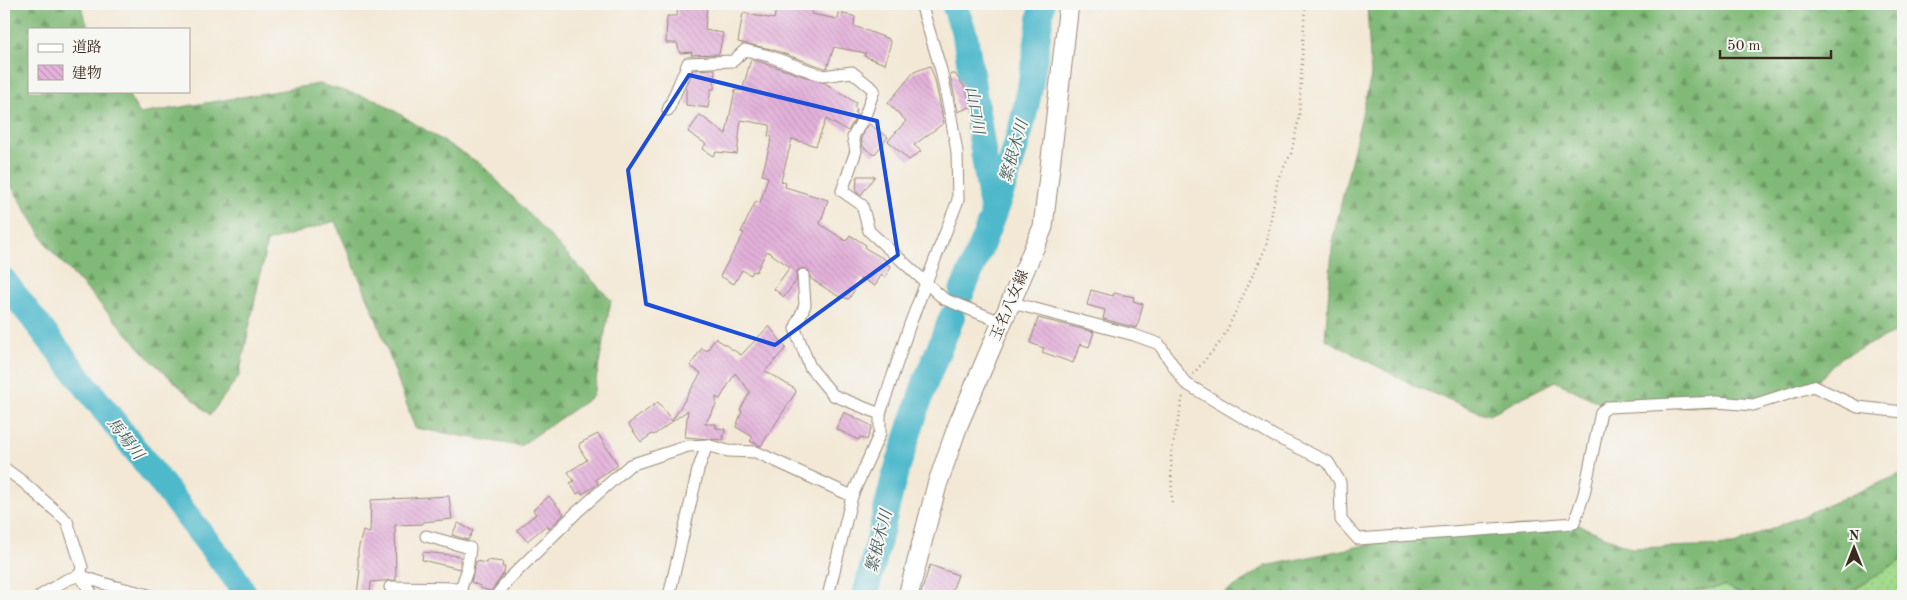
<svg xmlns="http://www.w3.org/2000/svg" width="1907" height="600" viewBox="0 0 1907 600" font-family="'Old Standard TT','Noto Serif JP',serif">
<defs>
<pattern id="grass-dots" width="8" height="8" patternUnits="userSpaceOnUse" patternTransform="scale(1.25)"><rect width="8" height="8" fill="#a2da8c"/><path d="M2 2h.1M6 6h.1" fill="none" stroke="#8cbb78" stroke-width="1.8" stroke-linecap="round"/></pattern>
<pattern id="forest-firs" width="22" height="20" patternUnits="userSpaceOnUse" patternTransform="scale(1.25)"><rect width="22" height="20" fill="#81ba78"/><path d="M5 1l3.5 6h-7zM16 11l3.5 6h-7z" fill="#6b9762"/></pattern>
<pattern id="building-back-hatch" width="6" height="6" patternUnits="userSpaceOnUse" patternTransform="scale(1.25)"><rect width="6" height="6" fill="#e3b1da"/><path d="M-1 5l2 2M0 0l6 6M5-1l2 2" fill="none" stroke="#c498bb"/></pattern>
</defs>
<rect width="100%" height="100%" fill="#f6f6f2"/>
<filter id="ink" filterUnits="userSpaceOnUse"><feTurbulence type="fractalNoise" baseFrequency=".02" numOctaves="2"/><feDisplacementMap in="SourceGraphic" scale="10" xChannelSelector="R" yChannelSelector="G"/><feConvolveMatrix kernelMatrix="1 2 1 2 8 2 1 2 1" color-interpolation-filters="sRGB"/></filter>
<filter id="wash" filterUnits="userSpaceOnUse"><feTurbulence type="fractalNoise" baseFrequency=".0096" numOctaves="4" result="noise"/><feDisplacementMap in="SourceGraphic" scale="20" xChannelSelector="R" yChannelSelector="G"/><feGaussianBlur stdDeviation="1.12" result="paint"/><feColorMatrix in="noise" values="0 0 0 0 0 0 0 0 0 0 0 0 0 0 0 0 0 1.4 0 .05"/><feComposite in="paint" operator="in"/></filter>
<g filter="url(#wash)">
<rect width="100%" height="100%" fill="#f3e8d5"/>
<g fill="url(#grass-dots)" stroke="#6e8255">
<polygon points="1903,559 1903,596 1844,596"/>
<polygon points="1725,586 1746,596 1664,596"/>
</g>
<g fill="url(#forest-firs)" stroke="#5e724b">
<polygon points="4,4 81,4 84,17 90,29 29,29 29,91 126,91 140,114 319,84 377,100 482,165 611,300 593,396 520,446 415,428 375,315 335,221 267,242 239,376 210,415 152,361 49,248 4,174"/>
<polygon points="1367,4 1903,4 1903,329 1841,357 1813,386 1753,405 1608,407 1555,381 1488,415 1417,387 1325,339 1333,238 1371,76"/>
<polygon points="1903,473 1903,559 1844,596 1746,596 1725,586 1664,596 1220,596 1266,566 1414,535 1574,523 1631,548 1734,545"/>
</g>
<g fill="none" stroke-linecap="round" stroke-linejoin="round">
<g stroke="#4fb9cc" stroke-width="26">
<polyline points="954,4 965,35 993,214"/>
<polyline points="4,281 233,575 246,596"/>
<path d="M962,292C982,244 1002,196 1016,146C1030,99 1036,52 1042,4"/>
<polyline points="865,596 894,478 925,383 952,317"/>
</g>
</g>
<g id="blocks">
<g fill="url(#building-back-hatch)">
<polygon points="678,4 707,4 705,30 723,33 719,54 691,55 692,52 680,53 677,43 666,43 667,16 677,16"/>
<polygon points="777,4 813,4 811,14 838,19 839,13 853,16 855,17 854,26 889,39 889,41 891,42 885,64 864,56 866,53 834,47 827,68 824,68 771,49 738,42 743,13 774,19"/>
<polygon points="751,59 825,83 856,103 854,107 857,109 855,113 857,115 848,131 826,119 816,146 792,139 781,181 786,183 785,187 828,200 820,224 846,241 850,235 866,245 865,248 886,260 885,263 891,266 885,277 881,275 875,286 861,278 849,299 838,296 811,279 809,271 803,268 797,271 796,281 784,297 774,289 790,267 767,251 756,272 753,271 751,275 742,270 734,284 720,276 744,233 741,232 756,201 760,203 768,177 762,175 772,137 768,136 770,125 741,120 737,154 716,152 713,156 702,149 706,144 688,132 700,115 726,134 735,90 742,91"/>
<polygon points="930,66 935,80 944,123 914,145 921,151 909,160 888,141 906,121 888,103 914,72"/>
<polygon points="715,69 714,89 711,89 708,108 686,105 686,87 693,70"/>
<polygon points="951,74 955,74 964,86 972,106 958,112 950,75"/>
<polygon points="869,124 888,137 874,155 863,147 861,138"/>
<polygon points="857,176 875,176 861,195 856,192"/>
<polygon points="1091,290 1113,296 1114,293 1134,297 1133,301 1143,304 1137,328 1103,319 1105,310 1087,305"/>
<polygon points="1038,318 1094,332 1089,347 1080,344 1073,363 1042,352 1044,348 1030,343"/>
<polygon points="769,326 786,348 765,371 795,389 796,392 761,446 750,441 753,437 736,427 742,411 740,410 750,392 735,373 720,399 716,397 716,405 705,424 716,424 716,428 725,429 723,440 685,437 688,410 654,435 652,434 641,442 628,424 658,402 672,421 701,373 690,366 702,348 707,351 715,338 741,355"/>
<polygon points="844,412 872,426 867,440 860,437 859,440 836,429"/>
<polygon points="598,434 617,463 617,466 596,479 598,483 594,487 582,494 580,492 577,494 570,483 574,481 568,472 587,460 579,447 580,443"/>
<polygon points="449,496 452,519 423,522 423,524 395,525 396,580 371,582 370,596 357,596 360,569 358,569 358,550 363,531 370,533 371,500"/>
<polygon points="549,496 564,514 549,529 547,525 527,541 517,530 536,514 533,510"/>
<polygon points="458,523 473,531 468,540 452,535"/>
<polygon points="423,552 460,556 460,569 422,560"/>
<polygon points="487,560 503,562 502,567 505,567 504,573 491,591 480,588 480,586 471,582 476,561 486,563"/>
<polygon points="930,565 958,575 950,596 920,596"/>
</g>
</g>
</g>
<g filter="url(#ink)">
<use href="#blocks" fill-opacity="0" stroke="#97897a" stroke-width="1"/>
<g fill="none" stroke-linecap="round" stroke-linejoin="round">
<g stroke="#97897a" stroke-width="13">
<g id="minor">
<polyline points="668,110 688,63 733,61 745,50 769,56 823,76 852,72 874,90 866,113 853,137 856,151 842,191 862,205 869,231 944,299 1001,322"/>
<polyline points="803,275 805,305 795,329 810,367 833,395 880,414"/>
<polyline points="1009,302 1134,335 1159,344 1185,383 1274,436 1328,462 1340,482 1341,520 1358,539 1574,523 1584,494 1601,412 1608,407 1717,402 1753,405 1813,386 1858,407 1903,412"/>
<polyline points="4,468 23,482 67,521 82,567 80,575 93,596"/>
<polyline points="426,536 470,548 467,571 461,588"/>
<polyline points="390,587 461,588 464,596"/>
<path d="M40,596L66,580L80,575C103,585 127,589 152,596"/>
<polyline points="496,596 509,579 577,512 630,465 688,446 707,445 728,451 756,452 852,496"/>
<polyline points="669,596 698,470 707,445"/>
<polyline points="828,596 852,496 880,433 880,414 910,324 958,200 957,152 951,117 941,70 921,4"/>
</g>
</g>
<g stroke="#97897a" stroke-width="21">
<polyline id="primary" points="908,596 937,485 958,425 1043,227 1069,4"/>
</g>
<g stroke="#97897a" stroke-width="2.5" stroke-dasharray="1 4" stroke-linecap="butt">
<polyline points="1193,374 1222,340 1266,247 1278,178 1291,154 1299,118 1305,4"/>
<polyline points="1172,502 1171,455 1183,396"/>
<polyline points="1886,596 1903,585"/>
</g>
<use href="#minor" stroke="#fff" stroke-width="11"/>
<use href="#primary" stroke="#fff" stroke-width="19"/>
</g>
</g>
<path fill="none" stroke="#1d4ed8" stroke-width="4" stroke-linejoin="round" d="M689,75L877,121L898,255L775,345L646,304L628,170Z"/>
<g text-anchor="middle" stroke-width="4" stroke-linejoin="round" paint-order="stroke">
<g font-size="15" fill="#3b2a1e" stroke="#f6f6f2">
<text transform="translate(1009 305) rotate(-67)" y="5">玉名八女線</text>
</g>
<g font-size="16" font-style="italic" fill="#425c5b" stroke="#f6f6f2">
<text transform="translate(976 110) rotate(81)" y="6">山口川</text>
<text transform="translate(1013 151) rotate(-74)" y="6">繁根木川</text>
<text transform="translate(126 438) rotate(52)" y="6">馬場川</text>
<text transform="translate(878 541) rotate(-76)" y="6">繁根木川</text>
</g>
</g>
<rect width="1907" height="600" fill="none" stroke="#f6f6f2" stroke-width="20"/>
<rect x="28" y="28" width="162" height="65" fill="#f6f6f2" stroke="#aba49d"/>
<rect x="38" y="44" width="25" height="8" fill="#ffffff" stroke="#aba49d"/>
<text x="72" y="52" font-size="15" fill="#3b2a1e">道路</text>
<rect x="38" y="65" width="25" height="15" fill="url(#building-back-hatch)" stroke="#aba49d"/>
<text x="72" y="78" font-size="15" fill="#3b2a1e">建物</text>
<g transform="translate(1854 548)" stroke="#f6f6f2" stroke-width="4" paint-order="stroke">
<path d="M0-4L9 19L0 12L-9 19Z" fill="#3b2a1e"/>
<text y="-8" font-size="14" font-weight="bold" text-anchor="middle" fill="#3b2a1e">N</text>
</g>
<path d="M1720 50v8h111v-8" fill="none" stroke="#3b2a1e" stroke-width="2.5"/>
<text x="1727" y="50" font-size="15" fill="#3b2a1e" stroke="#f6f6f2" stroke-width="4" paint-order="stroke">50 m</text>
</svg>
